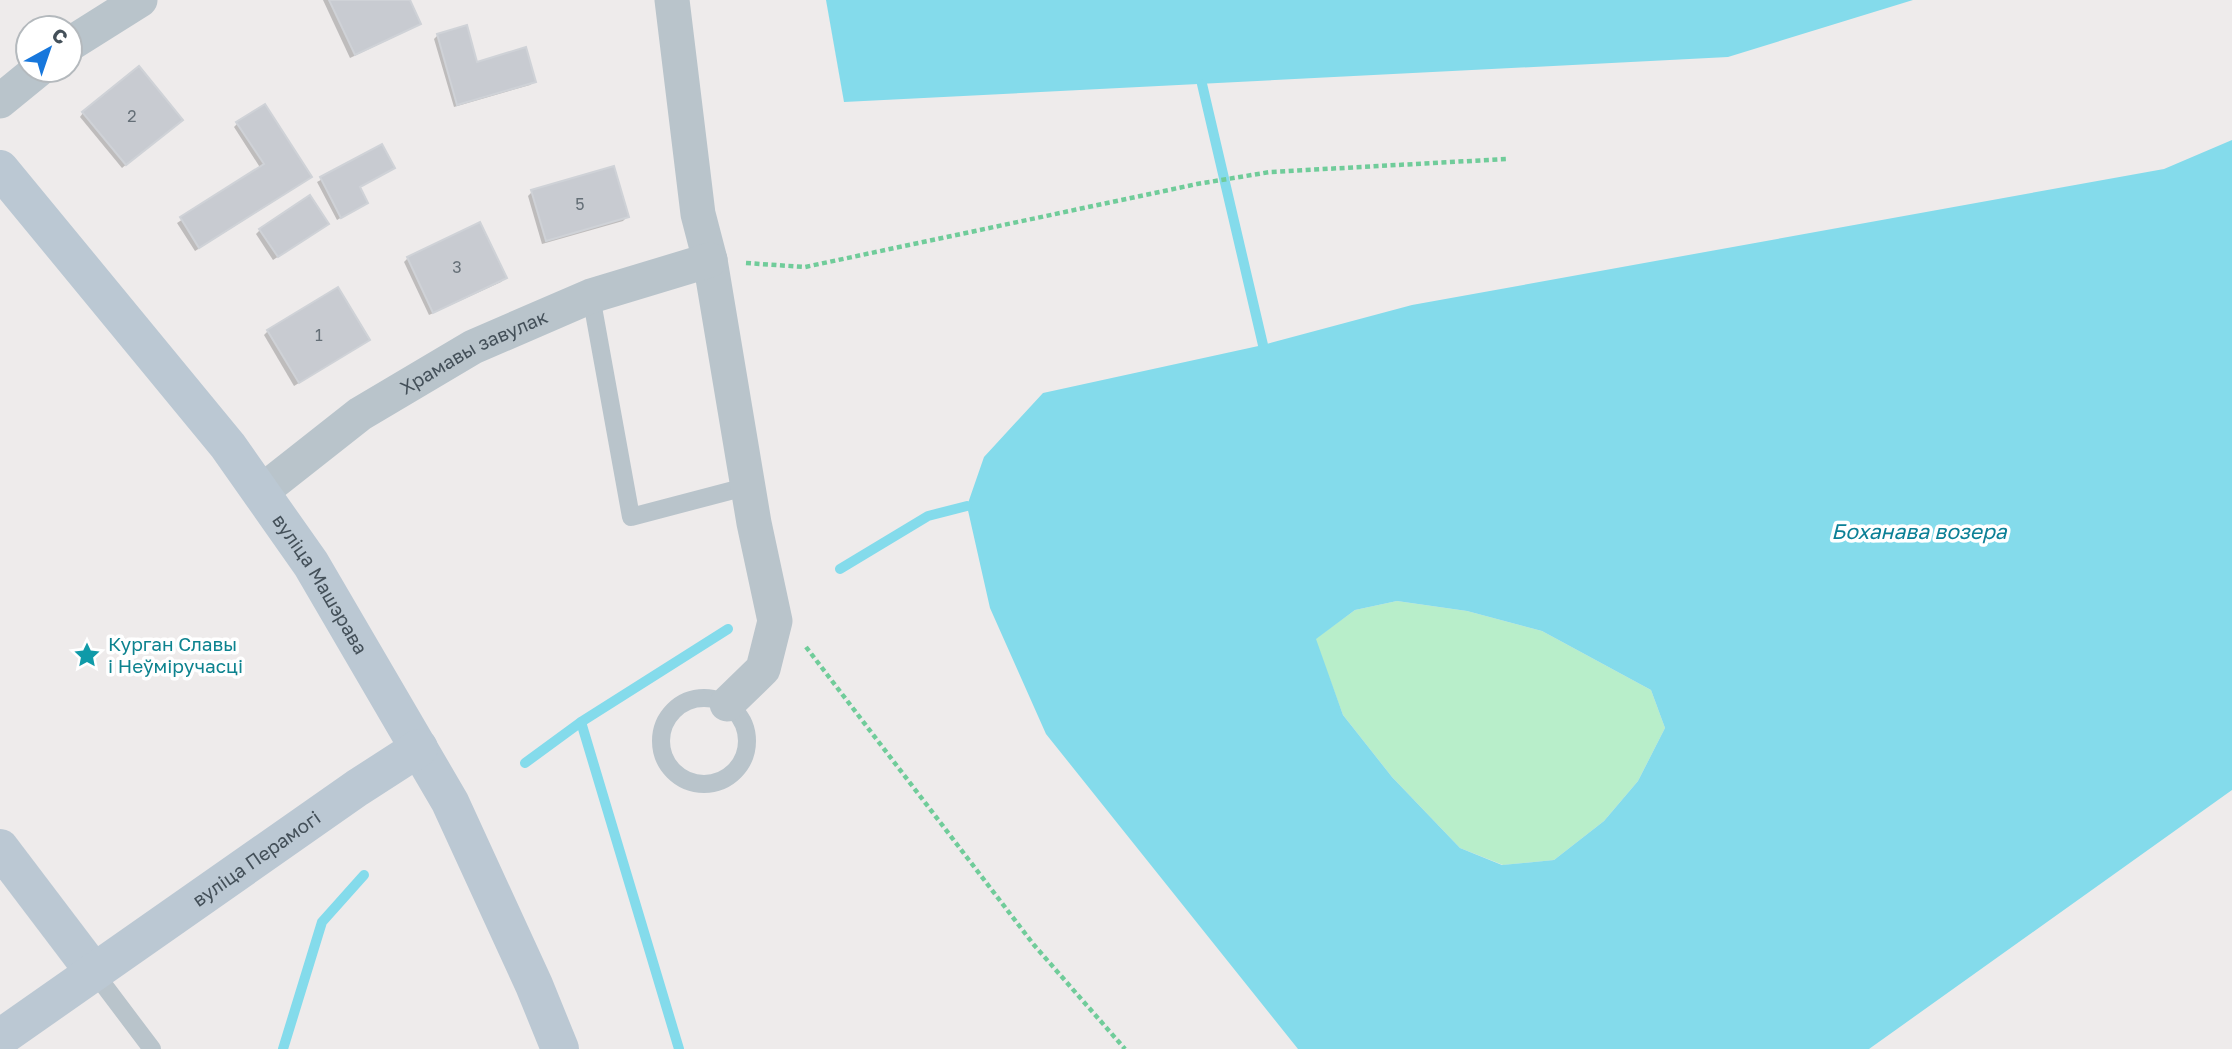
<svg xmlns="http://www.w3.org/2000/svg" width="2232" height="1049" viewBox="0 0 2232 1049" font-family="'Golos Text',sans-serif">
<rect width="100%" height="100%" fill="#eeebeb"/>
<polygon fill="#b8eeca" points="1397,601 1467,611 1542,631 1651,690 1665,728 1638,781 1604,821 1554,860 1503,865 1460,848 1392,777 1343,715 1315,639 1355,610"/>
<g fill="#84dbeb" fill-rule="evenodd">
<polygon points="826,0 1913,0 1728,57 844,102"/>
<path d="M2232,140V790L1869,1049H1298L1046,734L990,608L967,506L984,457L1043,393L1263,345L1412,305L2164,169ZM1397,601L1467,611L1542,631L1651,690L1665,728L1638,781L1604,821L1554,860L1502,865L1460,848L1392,777L1343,715L1316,639L1355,610Z"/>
</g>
<g fill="#0003">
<polygon points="323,0 408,0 419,23 415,27 350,58"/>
<polygon points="438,35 476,64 534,82 530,85 454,107 434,39"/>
<polygon points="83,113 176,123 122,168 80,117"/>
<polygon points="238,123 306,181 195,251 177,223 261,169 234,127"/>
<polygon points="381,147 393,168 359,188 366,203 337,220 317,182"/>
<polygon points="532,192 627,217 623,221 542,244 528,196"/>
<polygon points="479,224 505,278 501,282 429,315 404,262 408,258"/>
<polygon points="323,227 273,260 256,234 260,230"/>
<polygon points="268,331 368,340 294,386 264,335"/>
</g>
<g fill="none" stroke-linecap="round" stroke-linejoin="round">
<g stroke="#84dbeb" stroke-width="10">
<polyline points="1202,84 1263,345"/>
<polyline points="840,569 928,516 967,506"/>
<polyline points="581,722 679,1049"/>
<polyline points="525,763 581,722 728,629"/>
<polyline points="283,1049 322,922 364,875"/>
</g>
</g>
<g fill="#c8cbd1" stroke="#cfd2d7" stroke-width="2">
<polygon points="329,0 410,0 421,24 355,55"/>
<polygon points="467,25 477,62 526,47 536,82 457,105 437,34"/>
<polygon points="139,66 183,120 126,165 82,112"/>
<polygon points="265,104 312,177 199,248 180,217 264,164 236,122"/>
<polygon points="382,144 395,168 360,187 368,203 341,218 320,177"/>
<polygon points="614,166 629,217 546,241 531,190"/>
<polygon points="310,195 329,224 278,257 259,229"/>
<polygon points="480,222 507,278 433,313 407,257"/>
<polygon points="338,287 370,340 299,383 267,330"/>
</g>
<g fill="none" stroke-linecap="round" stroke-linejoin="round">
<g stroke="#70cc9a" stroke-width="4.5" stroke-dasharray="5 3.5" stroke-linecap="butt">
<polyline points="746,263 805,267 1197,184 1270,172 1506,159"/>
<polyline points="806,647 1034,945 1125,1049"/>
</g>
<g stroke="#b9c4cb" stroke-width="18">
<polyline points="591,296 631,517 749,486"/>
<circle cx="704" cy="741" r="43"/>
<polyline points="94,972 152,1049"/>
</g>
<g stroke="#b9c4cb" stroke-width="35">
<polyline points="672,0 698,214 710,260 754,523 775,621 763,669 727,704"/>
<polyline points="70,44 140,0"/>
<polyline points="0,101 38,70"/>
<path id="s1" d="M261,492L360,414L473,347L591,296L710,260"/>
</g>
<g stroke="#bbc8d3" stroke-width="38">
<path id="s2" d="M0,169L228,446L311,564L450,802L534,985L560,1049"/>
<polyline points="0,848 94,972"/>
<path id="s3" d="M0,1038L357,788L419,748"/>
</g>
</g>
<defs>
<g id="sight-bare" transform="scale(2.1)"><path d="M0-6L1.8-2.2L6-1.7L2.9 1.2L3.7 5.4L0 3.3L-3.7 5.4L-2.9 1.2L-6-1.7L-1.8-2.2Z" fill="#0f9aa8" stroke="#fff" stroke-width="2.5" paint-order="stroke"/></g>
</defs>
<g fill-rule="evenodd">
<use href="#sight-bare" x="87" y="655"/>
</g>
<g text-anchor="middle" stroke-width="7" stroke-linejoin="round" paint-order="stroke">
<g font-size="16" fill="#656f77">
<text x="132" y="122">2</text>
<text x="580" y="210">5</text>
<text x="457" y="273">3</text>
<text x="319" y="341">1</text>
</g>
<g font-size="19" fill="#445059" stroke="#fff">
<text dy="7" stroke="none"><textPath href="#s1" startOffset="256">Храмавы завулак</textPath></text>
<text dy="7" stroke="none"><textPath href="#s2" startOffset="525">вуліца Машэрава</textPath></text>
<text dy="7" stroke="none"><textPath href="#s3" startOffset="313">вуліца Перамогі</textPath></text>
</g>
<g font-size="19" fill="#0d838f" stroke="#fff" text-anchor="start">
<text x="108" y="651">Курган Славы<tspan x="108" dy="22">і Неўміручасці</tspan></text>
</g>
<g font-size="21" font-style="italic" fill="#0c8096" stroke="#fff">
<text x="1919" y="539">Боханава возера</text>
</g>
</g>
<g transform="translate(49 49) rotate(40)"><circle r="33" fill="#ffffff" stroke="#b4b9bd" stroke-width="2"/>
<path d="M0-5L12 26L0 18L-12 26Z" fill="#1777dc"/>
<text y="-10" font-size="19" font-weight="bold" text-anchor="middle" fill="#445059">С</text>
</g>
</svg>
